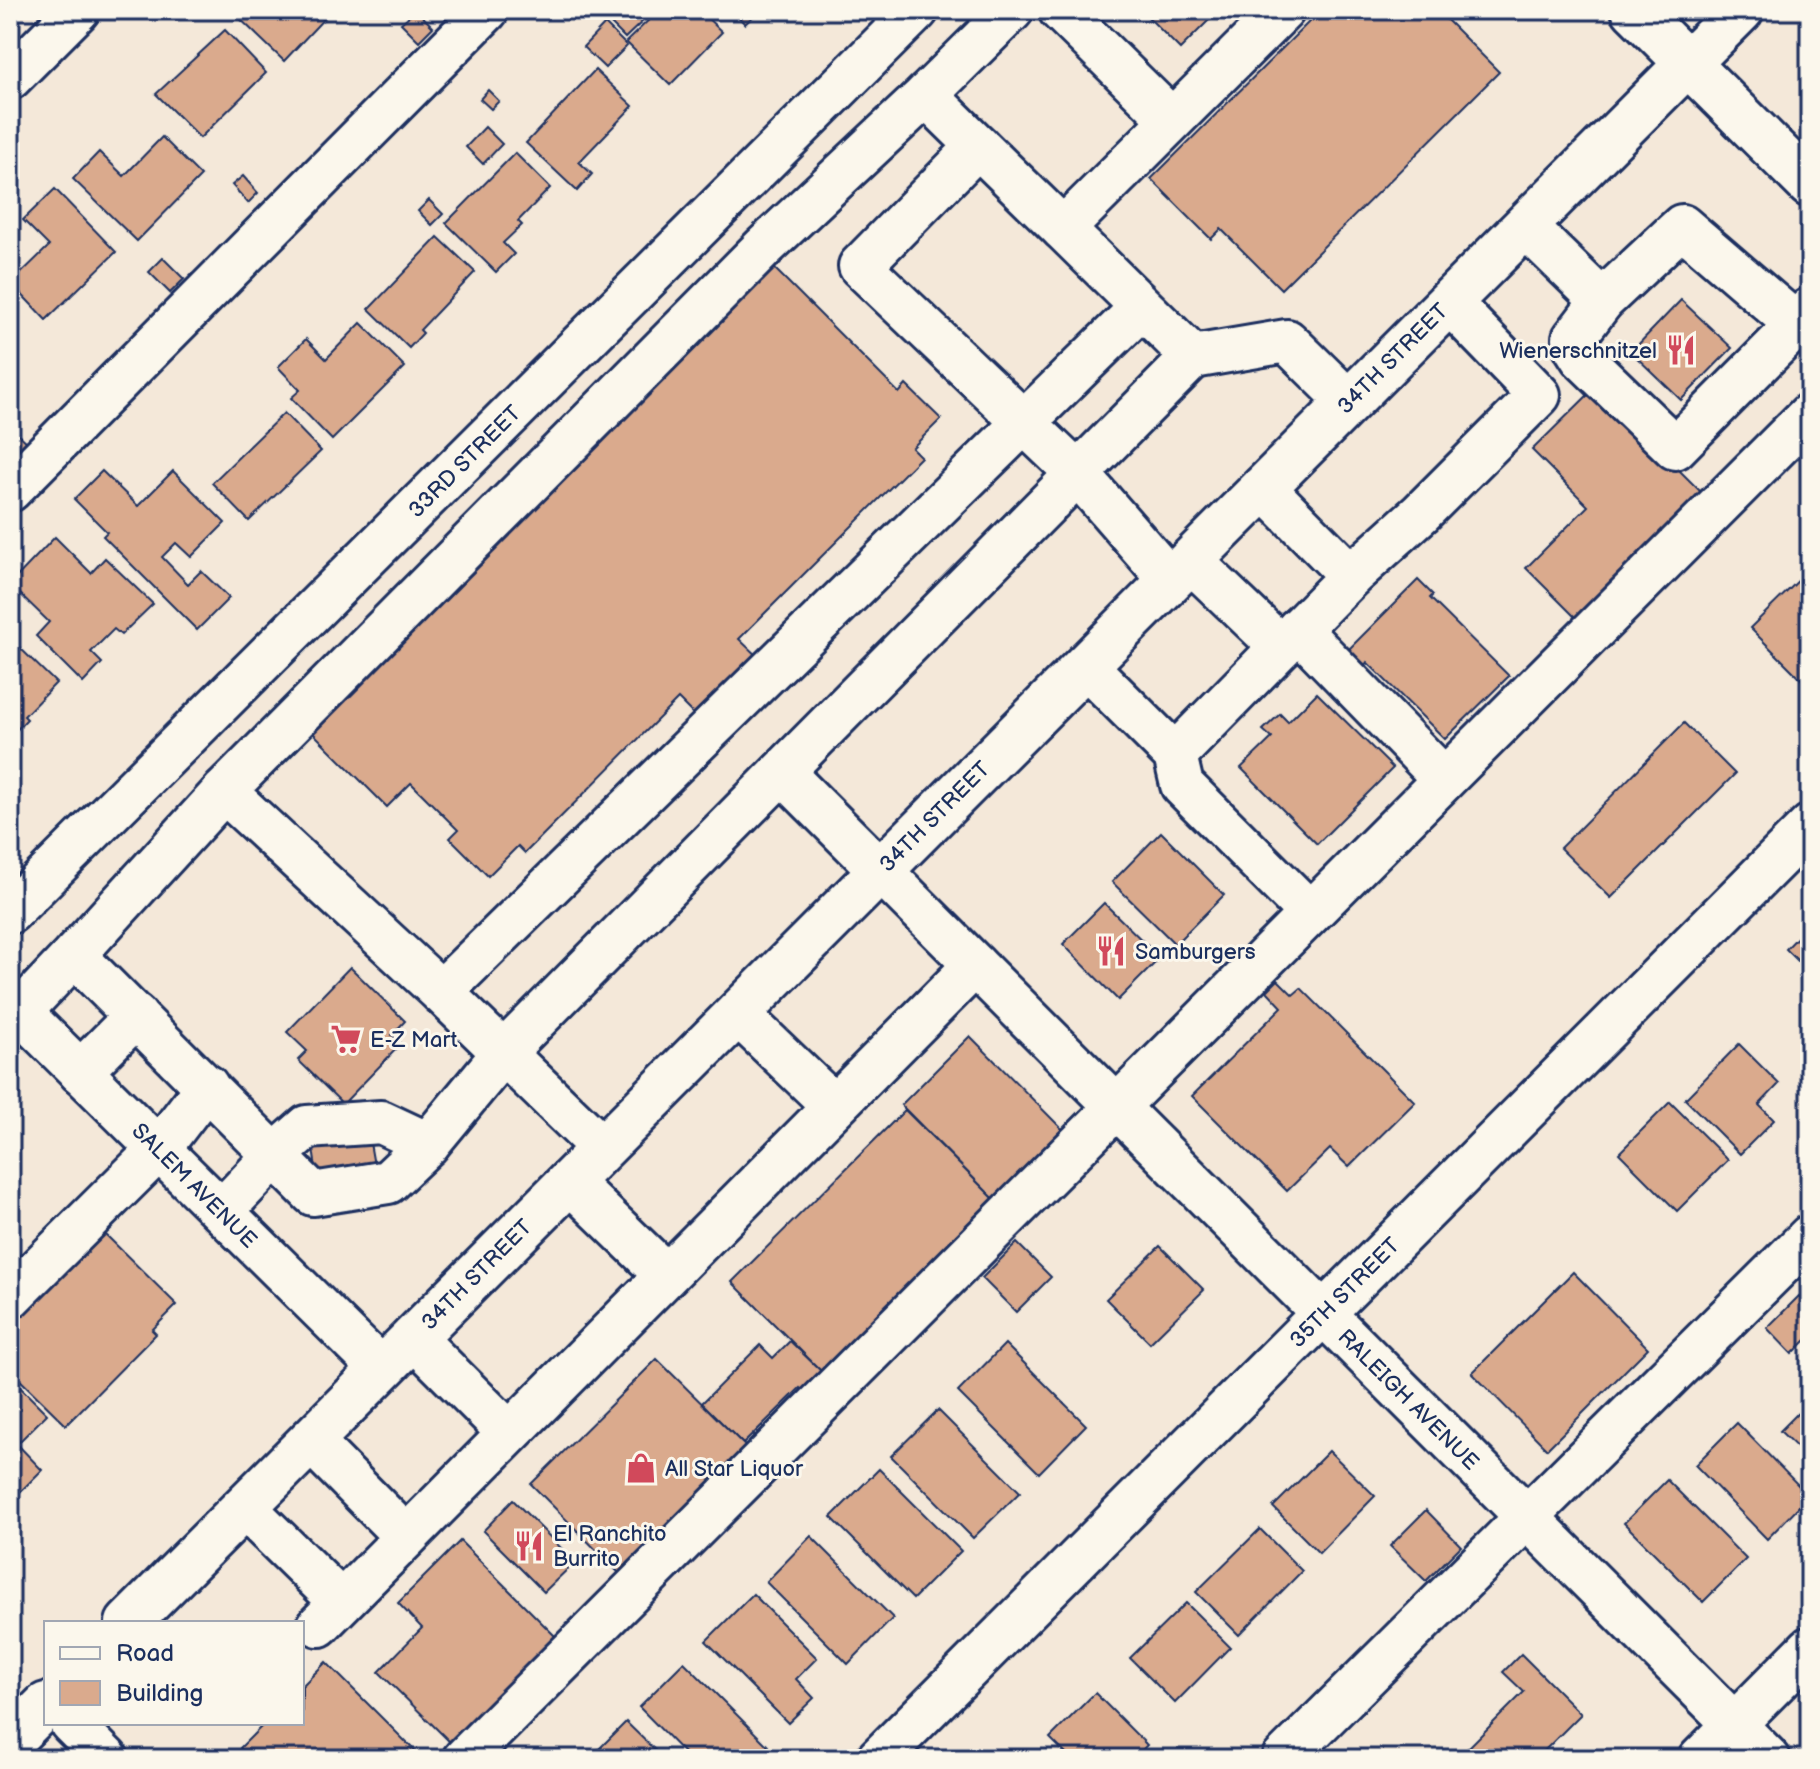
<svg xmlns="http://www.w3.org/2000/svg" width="1820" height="1769" viewBox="0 0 1820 1769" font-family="'Balsamiq Sans',sans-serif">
<rect width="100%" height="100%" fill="#f4e8d9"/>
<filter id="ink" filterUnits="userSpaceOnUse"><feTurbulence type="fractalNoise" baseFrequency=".0125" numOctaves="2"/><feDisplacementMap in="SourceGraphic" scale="16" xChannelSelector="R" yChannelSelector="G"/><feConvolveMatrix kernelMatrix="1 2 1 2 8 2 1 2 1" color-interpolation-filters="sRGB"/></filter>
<g filter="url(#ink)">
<g fill="#daaa8d" stroke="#1b2f5e" stroke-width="2">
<polygon points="237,10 332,10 284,61 234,13"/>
<polygon points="416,10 433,27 419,41 401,23"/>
<polygon points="622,10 634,10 644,20 625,38 609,22"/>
<polygon points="659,10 699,10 722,32 670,85 626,42"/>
<polygon points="732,10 760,10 745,24"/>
<polygon points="1141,10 1219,10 1180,49"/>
<polygon points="1321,10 1437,10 1499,72 1281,289 1221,229 1211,239 1151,179"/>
<polygon points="605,24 627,46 605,68 583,47"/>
<polygon points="225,30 266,73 200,138 156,94"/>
<polygon points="595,70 633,106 579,162 592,174 577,191 526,143"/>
<polygon points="488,90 499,101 491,109 480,99"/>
<polygon points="485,127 502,144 483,164 466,147"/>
<polygon points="162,137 201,176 137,241 73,179 99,152 124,176"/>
<polygon points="515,153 550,188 518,221 522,225 503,243 514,254 496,272 446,223"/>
<polygon points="243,176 258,193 248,203 232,185"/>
<polygon points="55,189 116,252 46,320 11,283 49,246 23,220"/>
<polygon points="429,200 443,214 432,225 418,211"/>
<polygon points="438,237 475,272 420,330 423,333 409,348 369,309"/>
<polygon points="163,258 184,279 170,293 149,272"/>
<polygon points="771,265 899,393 906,385 941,419 912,448 921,457 739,639 761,660 700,721 678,699 525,853 518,846 488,876 450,838 458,830 411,783 387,807 309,729"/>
<polygon points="1681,300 1732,348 1681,400 1631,352"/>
<polygon points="10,312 18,320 10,328"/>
<polygon points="361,323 405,367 332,440 291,398 300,390 278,367 306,339 326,359"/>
<polygon points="1596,387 1703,494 1578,620 1526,568 1588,506 1532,450"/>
<polygon points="284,413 321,451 249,521 212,483"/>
<polygon points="14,430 30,445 18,456 10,449 10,434"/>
<polygon points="102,471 138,506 173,471 225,523 191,557 176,543 162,557 188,584 201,571 229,598 197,630 103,536 107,532 74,499"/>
<polygon points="55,537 91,573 105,558 153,604 121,635 114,629 91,652 102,663 83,683 36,636 49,622 10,584"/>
<polygon points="1810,569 1810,688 1750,628"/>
<polygon points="1418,580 1433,595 1430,598 1509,676 1445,739 1367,662 1365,665 1349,649"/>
<polygon points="17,645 56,683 24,716 27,719 10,737 10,652"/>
<polygon points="1317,693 1393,768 1317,844 1241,768 1272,738 1263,730 1280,714 1288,722"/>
<polygon points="1684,723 1735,774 1611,898 1560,848"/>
<polygon points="1161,832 1224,895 1175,944 1112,882"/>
<polygon points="1104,903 1160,958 1118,1000 1063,944"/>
<polygon points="1807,927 1810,930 1810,973 1786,949"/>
<polygon points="350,967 405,1021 392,1035 401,1044 343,1104 298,1060 307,1051 287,1032"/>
<polygon points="1278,980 1293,995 1301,988 1415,1102 1349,1167 1330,1149 1287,1191 1192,1096 1282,1007 1267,991"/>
<polygon points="970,1036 1067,1134 998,1203 901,1105"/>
<polygon points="1739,1044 1779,1084 1759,1105 1774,1120 1740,1154 1685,1099"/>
<polygon points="1670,1102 1728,1160 1677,1211 1619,1153"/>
<polygon points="905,1110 998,1203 825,1375 732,1282"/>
<polygon points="367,1126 375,1171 318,1182 311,1135"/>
<polygon points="101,1230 177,1305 152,1330 156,1334 66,1425 10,1370 10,1323"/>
<polygon points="1017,1243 1051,1277 1016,1312 982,1278"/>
<polygon points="1160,1246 1204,1290 1150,1343 1106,1299"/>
<polygon points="1573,1272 1648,1348 1547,1449 1472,1373"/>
<polygon points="1799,1296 1810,1308 1810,1336 1792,1354 1767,1328"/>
<polygon points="790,1341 825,1375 806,1394 800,1388 743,1444 702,1403 760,1345 773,1358"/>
<polygon points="1005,1344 1086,1425 1039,1473 958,1392"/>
<polygon points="657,1359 750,1451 623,1577 531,1484"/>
<polygon points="10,1377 47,1414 17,1444 42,1470 10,1502"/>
<polygon points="1810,1401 1810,1460 1780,1431"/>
<polygon points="938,1410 1020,1492 973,1538 891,1456"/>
<polygon points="1737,1423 1809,1496 1767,1539 1695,1465"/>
<polygon points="1329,1451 1375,1496 1319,1553 1273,1507"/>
<polygon points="879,1469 961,1551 913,1599 831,1517"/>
<polygon points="1667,1480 1746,1559 1703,1602 1624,1523"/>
<polygon points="513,1500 575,1562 544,1592 483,1531"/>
<polygon points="1426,1510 1461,1546 1426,1581 1390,1546"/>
<polygon points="1260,1529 1302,1571 1239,1635 1196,1592"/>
<polygon points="811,1536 893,1618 848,1664 766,1582"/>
<polygon points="460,1541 558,1639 453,1745 379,1672 422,1628 398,1603"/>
<polygon points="753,1594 817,1658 796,1679 814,1698 788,1723 706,1641"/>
<polygon points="1186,1603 1230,1647 1175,1703 1130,1658"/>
<polygon points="1521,1654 1581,1714 1536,1759 1465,1759 1461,1755 1524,1692 1503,1672"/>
<polygon points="326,1662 423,1759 251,1759 240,1748 265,1723 302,1723 302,1686"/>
<polygon points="684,1662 768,1746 755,1759 690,1759 639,1707"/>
<polygon points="1095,1693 1147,1745 1134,1759 1071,1759 1050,1738"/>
<polygon points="626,1722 664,1759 589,1759"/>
</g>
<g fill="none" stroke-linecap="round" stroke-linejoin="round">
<g stroke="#1b2f5e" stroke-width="48">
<g id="minor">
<polyline points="1012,10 926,95 978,146 860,266 1078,474 1170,580"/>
<polyline points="1060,10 1172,120"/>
<polyline points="10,78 78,10"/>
<polyline points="978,146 1063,229"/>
<polyline points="1526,227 1602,301"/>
<polyline points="1797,325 1682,226 1602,301 1574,338 1575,347 1582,358 1675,448 1797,325 1810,309"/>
<polyline points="1193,357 1287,341 1348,401"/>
<polyline points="1263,487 1351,576 1281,647"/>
<polyline points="10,490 487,10"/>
<polyline points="1351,576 1421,513 1539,395 1449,302"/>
<polyline points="1298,629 1444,779"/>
<polyline points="1085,665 1175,755 1182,785 1310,913"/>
<polyline points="1175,755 1281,647 1190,560"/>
<polyline points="782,772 1769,1759"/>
<polyline points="224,791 441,992"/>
<polyline points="10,912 917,10"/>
<polyline points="74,955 224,791 764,247 926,95"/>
<polyline points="10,1002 381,1369"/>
<polyline points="20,1012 74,955 313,1194 388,1182 428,1144 504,1052 1193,357 1063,229 1283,10"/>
<polyline points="737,1013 834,1106"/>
<polyline points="80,1072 136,1016"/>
<polyline points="602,1148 441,992 1141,308"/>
<polyline points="569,1181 666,1275"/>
<polyline points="222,1211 274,1156 307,1127 381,1122 428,1144"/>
<polyline points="10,1297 159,1149 207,1086"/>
<polyline points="413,1337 509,1433"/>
<polyline points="310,1440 406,1537"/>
<polyline points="244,1507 341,1602"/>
<polyline points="319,1625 975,965"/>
<polyline points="71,1723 107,1759"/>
<polyline points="464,1759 1810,414"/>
<polyline points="878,1759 1810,826"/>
<polyline points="1283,1759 1810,1236"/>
<polyline points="1700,1759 1810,1648"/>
</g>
</g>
<g stroke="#1b2f5e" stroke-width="50">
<g id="major">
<polyline points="1634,10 1810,185"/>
<polyline points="128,1623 1741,10"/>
<polyline points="10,1741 46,1705"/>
</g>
</g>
<use href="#minor" stroke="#fbf7ec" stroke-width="42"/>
<use href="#major" stroke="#fbf7ec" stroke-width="44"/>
</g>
</g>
<defs>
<g id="restaurant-bare" transform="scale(2.4)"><path d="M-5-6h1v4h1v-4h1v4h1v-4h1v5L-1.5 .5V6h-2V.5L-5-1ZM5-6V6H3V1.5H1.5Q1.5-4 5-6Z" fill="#d1495b" stroke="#fbf7ec" stroke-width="2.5" paint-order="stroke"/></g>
<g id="supermarket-bare" transform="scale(2.4)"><path d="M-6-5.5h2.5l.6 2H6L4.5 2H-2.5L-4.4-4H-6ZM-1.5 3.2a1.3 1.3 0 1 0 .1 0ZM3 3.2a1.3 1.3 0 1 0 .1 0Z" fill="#d1495b" stroke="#fbf7ec" stroke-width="2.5" paint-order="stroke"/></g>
<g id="shop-bare" transform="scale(2.4)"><path d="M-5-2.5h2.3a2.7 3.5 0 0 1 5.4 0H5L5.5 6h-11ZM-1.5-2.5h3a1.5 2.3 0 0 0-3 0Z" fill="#d1495b" stroke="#fbf7ec" stroke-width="2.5" paint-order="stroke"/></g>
</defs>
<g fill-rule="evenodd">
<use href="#restaurant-bare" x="1681" y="350"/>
<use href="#restaurant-bare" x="1111" y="951"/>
<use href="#supermarket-bare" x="346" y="1039"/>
<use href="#shop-bare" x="641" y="1468"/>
<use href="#restaurant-bare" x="529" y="1546"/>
</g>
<g text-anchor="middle" stroke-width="6" stroke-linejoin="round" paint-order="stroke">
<g font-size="22" fill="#1b2f5e" stroke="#fbf7ec" text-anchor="start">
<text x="1657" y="358" text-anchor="end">Wienerschnitzel</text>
<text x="1135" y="959">Samburgers</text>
<text x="370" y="1047">E-Z Mart</text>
<text x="665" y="1476">All Star Liquor</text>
<text x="553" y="1541">El Ranchito<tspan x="553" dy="25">Burrito</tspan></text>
</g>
<g font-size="22" fill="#1b2f5e" stroke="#fbf7ec">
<text transform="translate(1392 358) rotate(-45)" y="8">34TH STREET</text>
<text transform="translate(464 461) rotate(-45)" y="8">33RD STREET</text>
<text transform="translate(934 816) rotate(-45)" y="8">34TH STREET</text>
<text transform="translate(195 1185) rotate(45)" y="8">SALEM AVENUE</text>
<text transform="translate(476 1274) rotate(-45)" y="8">34TH STREET</text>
<text transform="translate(1344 1292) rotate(-45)" y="8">35TH STREET</text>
<text transform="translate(1409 1399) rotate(45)" y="8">RALEIGH AVENUE</text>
</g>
</g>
<rect width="1820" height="1769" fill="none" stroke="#fbf7ec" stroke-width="40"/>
<rect x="20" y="20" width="1780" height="1729" fill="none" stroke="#1b2f5e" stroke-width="3" filter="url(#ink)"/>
<rect x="44" y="1621" width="260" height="104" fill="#fbf7ec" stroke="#a1a7b3" stroke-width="2"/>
<rect x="60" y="1647" width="40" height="12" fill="#fbf7ec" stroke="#a1a7b3" stroke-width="2"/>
<text x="116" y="1661" font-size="24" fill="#1b2f5e">Road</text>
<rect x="60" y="1681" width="40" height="24" fill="#daaa8d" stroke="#a1a7b3" stroke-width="2"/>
<text x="116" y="1701" font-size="24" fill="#1b2f5e">Building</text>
</svg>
